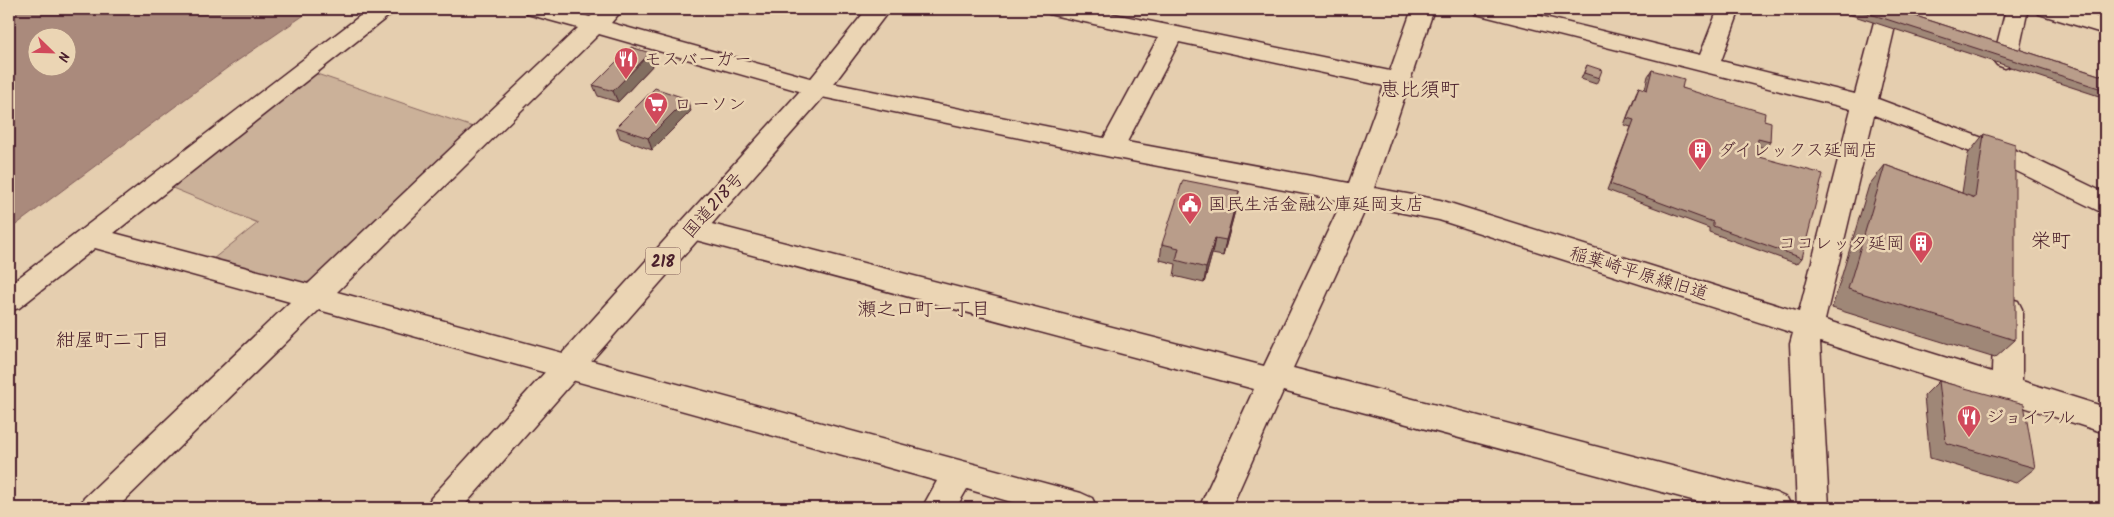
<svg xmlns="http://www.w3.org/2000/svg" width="2114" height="517" viewBox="0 0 2114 517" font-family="Kalam,'Klee One',sans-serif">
<rect width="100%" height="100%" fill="#e5ceaf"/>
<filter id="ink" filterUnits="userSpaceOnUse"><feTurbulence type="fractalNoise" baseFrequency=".02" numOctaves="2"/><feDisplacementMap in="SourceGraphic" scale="10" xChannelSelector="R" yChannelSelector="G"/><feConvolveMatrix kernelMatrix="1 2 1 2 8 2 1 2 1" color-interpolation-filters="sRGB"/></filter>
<g filter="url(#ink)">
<polygon fill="#cbb199" stroke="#8a6862" points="311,72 479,129 330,273 298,286 213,259 258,223 170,187"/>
<path fill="#aa8a7c" stroke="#845f5c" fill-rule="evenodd" d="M17,9H313L227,68L9,230V13ZM38,38H68V68H38Z"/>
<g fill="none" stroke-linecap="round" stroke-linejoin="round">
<g stroke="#4a1f2b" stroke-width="3">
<g id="minor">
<path d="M369,9H394L391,14L114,233L308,284L578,28L527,14L524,9H560L590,17L599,9H623L611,23L817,80L1104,138L1158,38L1057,16L1049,14L1046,9H1090L1390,71L1412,9H1434L1374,188L1440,200L1799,312L1851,109L1476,14L1473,9H1512L1700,55L1718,9H1740L1721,61L1855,94L1874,22L1877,17L1885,15L1893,17L1896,22L1878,99L2020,152L2105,193V214L2002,164L1874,115L1825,320L1992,372L1994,309L1998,301L2008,298L2018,301L2022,309V381L2105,407V433L1820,342L1829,508H1797L1790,344L1793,333L1439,220L1367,206L1293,368L1776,493L1787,498L1792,508H1722L1283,391L1231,508H1199L1254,389L692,239L682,236L679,229L682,222L692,219L1264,366L1342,201L1111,157L817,96L599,34L337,292L1081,493L1092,498L1097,508H1032L967,489L956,508H922L937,481L319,310L117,508H79L84,498L290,302L95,248L19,308L9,311V285ZM1179,42L1384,86L1349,183L1127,142Z"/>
<polygon points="2006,9 2028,9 2017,60 2013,65 2005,68 1997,65 1993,60"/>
<polygon points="2036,9 2070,9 2105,19 2105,34 2039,14"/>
</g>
</g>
<g stroke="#4a1f2b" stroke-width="3">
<polygon id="highway" points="867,9 890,9 826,94 462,508 426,508 431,498 808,82"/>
</g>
<use href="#minor" fill="#ebd5b4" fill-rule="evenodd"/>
<use href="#highway" fill="#ebd5b4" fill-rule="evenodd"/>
</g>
<g fill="#9f8777" stroke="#4a1f2b">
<polygon points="1833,9 1894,9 2105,77 2105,98"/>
<polygon points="2103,9 2105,9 2105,23 2099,21"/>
<polygon points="650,53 654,64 618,102 598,96 593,85"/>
<polygon points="1587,65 1599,78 1596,84 1581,79"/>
<polygon points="1652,70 1682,88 1764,120 1770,142 1766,148 1757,146 1756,156 1802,258 1797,264 1709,232 1709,228 1607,190 1631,127 1624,125 1636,93 1639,87 1645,89 1648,76"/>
<polygon points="691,111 652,150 620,138 616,127"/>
<polygon points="1984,134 2015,340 1995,358 1832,308 1869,185 1885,165 1962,193 1968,154"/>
<polygon points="1239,191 1236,207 1223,256 1212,254 1204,283 1174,276 1176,264 1160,260 1162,244"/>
<polygon points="1939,381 2035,468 2016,483 1930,458 1924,396"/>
</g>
<g fill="#826e61" stroke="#4a1f2b">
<polygon points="650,53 654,64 618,102 613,91"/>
<polygon points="687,99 691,111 652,150 648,138"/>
<polygon points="1239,191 1236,207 1223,256 1226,240"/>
<polygon points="1215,238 1212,254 1204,283 1206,268"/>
</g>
<g fill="#b99d8a" stroke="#4a1f2b">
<polygon points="1855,9 1894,9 2105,77 2105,90"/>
<polygon points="631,47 650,53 613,91 593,85"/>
<polygon points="1587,65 1602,70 1599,78 1584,73"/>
<polygon points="1652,70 1684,79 1682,88 1765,113 1764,120 1771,122 1770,142 1758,139 1756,156 1823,174 1802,258 1713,226 1713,222 1610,184 1634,120 1627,118 1639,87 1647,90"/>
<polygon points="655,88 687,99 648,138 616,127"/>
<polygon points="1984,134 2015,144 2015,340 1848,289 1885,165 1975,198"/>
<polygon points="1183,180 1239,191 1226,240 1215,238 1206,268 1176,260 1179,248 1162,244"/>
<polygon points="1939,381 2024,404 2035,468 1946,443"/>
</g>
</g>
<defs>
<g id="restaurant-pin" transform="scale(1.25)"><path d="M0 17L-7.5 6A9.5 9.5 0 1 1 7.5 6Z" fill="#d1495b" stroke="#ebd5b4"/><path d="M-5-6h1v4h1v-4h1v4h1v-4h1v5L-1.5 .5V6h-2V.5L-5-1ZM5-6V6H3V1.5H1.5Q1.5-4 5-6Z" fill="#fff"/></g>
<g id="supermarket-pin" transform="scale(1.25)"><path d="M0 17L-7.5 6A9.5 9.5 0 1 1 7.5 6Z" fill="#d1495b" stroke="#ebd5b4"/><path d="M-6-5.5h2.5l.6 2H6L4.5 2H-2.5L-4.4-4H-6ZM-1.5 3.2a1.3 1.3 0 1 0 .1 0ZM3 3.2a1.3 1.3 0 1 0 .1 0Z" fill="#fff"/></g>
<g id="building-pin" transform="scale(1.25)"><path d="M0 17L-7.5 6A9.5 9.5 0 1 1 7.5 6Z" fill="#d1495b" stroke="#ebd5b4"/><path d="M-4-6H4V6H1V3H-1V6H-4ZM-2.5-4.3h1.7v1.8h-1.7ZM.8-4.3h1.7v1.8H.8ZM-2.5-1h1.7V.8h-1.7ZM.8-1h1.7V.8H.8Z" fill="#fff"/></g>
<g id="civic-pin" transform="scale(1.25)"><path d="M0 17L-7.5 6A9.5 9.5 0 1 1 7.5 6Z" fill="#d1495b" stroke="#ebd5b4"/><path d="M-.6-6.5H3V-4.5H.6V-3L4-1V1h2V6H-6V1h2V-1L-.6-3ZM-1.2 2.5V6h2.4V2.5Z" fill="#fff"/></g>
</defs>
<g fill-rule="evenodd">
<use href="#restaurant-pin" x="626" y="59"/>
<use href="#supermarket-pin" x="656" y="104"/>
<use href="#building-pin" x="1700" y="150"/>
<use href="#civic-pin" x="1190" y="204"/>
<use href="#building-pin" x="1921" y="243"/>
<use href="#restaurant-pin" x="1969" y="417"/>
</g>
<g text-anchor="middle" stroke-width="5" stroke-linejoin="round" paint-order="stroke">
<rect fill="#ebd5b4" stroke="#7a5654" stroke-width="1" x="645.5" y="247.5" width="35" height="27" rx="4"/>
<g font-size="16" font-weight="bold" fill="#4a1f2b">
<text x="663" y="267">218</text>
</g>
<g font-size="18" fill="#4a1f2b" stroke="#ebd5b4" text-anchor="start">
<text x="644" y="65">モスバーガー</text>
<text x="674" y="110">ローソン</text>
<text x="1718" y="156">ダイレックス延岡店</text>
<text x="1208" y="210">国民生活金融公庫延岡支店</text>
<text x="1904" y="249" text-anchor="end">ココレッタ延岡</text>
<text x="1986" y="423">ジョイフル</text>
</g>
<g font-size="18" fill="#4a1f2b" stroke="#ebd5b4">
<text transform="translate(713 205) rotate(-48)" y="6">国道218号</text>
<text transform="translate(1639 273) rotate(17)" y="6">稲葉崎平原線旧道</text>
</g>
<g font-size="19" fill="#4a1f2b" stroke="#ebd5b4">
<text x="924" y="315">瀬之口町一丁目</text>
<text x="113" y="346">紺屋町二丁目</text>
</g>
<g font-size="20" fill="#4a1f2b" stroke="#ebd5b4">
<text x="1420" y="96">恵比須町</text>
<text x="2051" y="247">栄町</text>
</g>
</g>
<rect width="2114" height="517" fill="none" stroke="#ebd5b4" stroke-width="30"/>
<rect x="15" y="15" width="2084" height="487" fill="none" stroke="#4a1f2b" stroke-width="2" filter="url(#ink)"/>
<g transform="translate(52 52) rotate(113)"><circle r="24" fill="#ebd5b4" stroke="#ab8c7d"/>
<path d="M0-4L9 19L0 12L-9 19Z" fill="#d1495b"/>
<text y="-8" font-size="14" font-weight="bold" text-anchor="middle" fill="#4a1f2b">N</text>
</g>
</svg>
